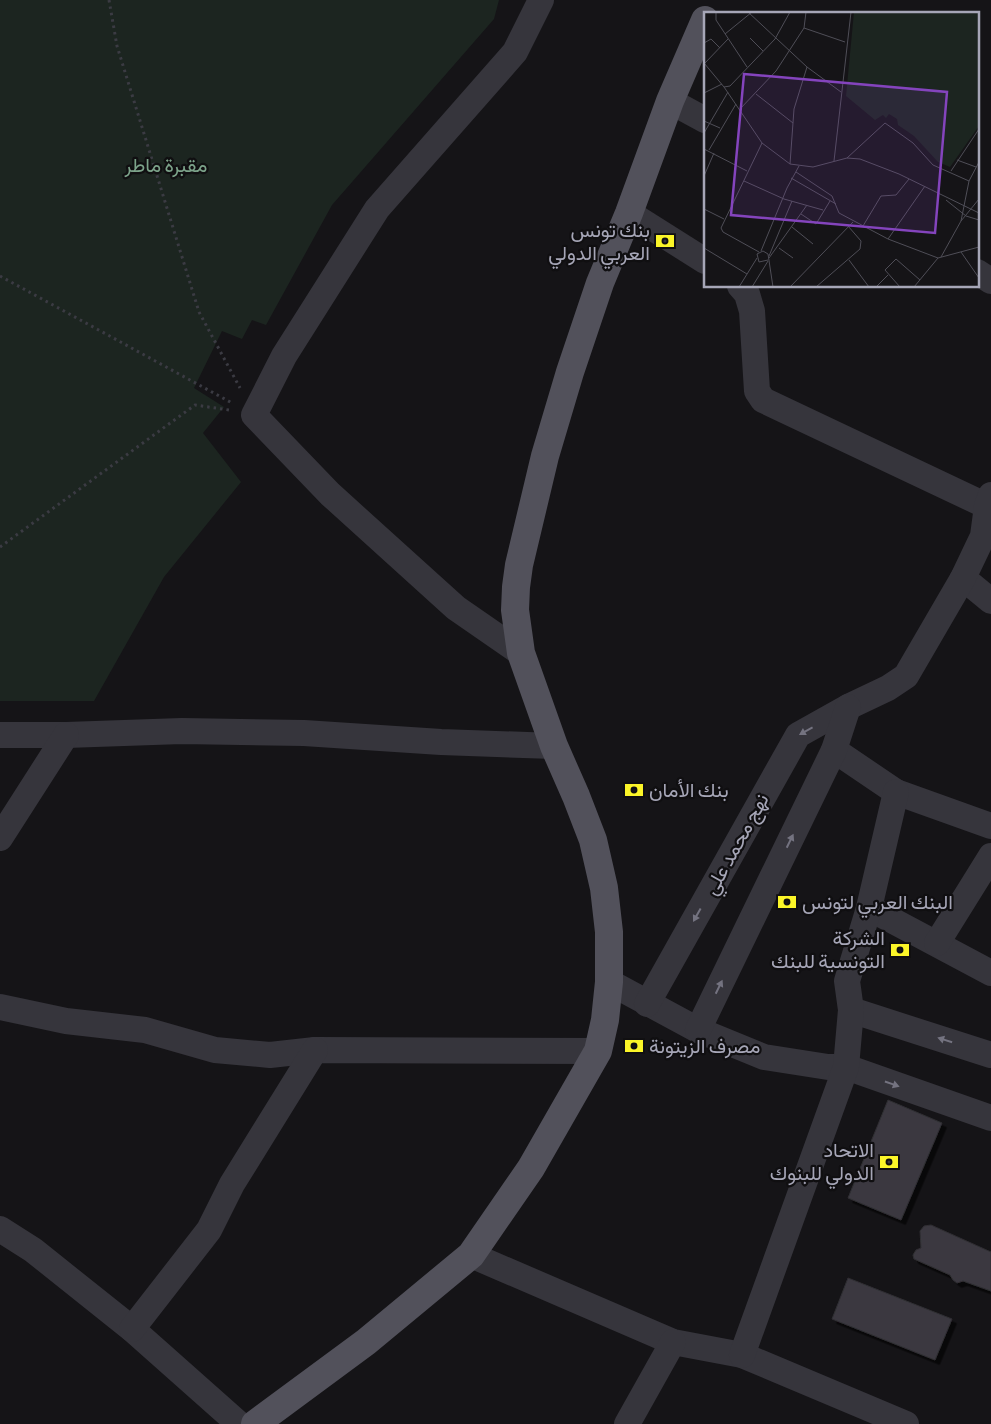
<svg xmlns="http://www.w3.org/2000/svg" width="991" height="1424" viewBox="0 0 991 1424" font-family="'Alegreya Sans',Vazirmatn,sans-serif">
<defs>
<filter id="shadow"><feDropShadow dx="4.5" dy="4.5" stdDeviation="0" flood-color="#0009"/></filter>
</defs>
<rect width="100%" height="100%" fill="#151417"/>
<polygon fill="#1c2520" points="0,0 499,0 494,19 332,205 266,325 252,320 242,339 222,331 194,388 224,407 203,433 241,482 164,577 94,701 0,701"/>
<g fill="#3a393f" stroke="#302e33" filter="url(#shadow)">
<polygon points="888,1100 942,1123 901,1220 848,1198"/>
<polygon points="931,1225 991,1252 991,1291 963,1281 957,1283 953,1280 950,1275 914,1259 913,1255 916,1250 921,1248 920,1231 924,1226"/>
<polygon points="848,1278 952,1319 935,1360 832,1319"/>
</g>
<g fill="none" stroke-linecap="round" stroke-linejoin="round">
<g stroke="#3b3b43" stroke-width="3" stroke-dasharray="2.5 4" stroke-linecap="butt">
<polyline points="109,0 117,46 199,312 240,388"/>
<polyline points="0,276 232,403"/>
<polyline points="0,547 195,405 229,410"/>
</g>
<g stroke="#36353c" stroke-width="26">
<polyline points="670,101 705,120"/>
<polyline points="629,213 705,261"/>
<polyline points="977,272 991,281"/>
<polyline points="740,286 747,294 752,311 757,391 763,400 987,506"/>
<polyline points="963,578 991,601"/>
<polyline points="521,653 456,608 330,494 254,415 284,356 377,209 515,52 541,0"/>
<polyline points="0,735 66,735 182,731 304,733 441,742 554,746"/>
<polyline points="834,750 896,792 991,826"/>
<polyline points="0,838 66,735"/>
<polyline points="869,908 991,973"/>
<polyline points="937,943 991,856"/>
<polyline points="609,982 698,1030 764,1057 828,1067 846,1067 991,1118"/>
<polyline points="647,1004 798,735 848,707 888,688 906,676 963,578 983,536 987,506 991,495"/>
<polyline points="0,1007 66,1021 145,1030 215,1050 270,1055 315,1050 598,1051"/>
<polyline points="851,1010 991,1055"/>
<polyline points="698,1030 834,750 848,707"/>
<polyline points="0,1229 33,1250 132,1329 239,1424"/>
<polyline points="471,1255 673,1342 742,1355 906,1424"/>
<polyline points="132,1329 209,1230 232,1184 315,1050"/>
<polyline points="742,1355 846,1067 851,1010 847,981 869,908 896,792"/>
<polyline points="627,1424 673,1342"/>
</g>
<polyline stroke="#52515b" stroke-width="28" points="255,1424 366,1342 471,1255 531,1168 598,1051 605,1020 609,982 609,932 604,888 593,840 576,796 554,746 521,653 515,610 516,587 519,565 545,456 570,372 600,283 629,213 670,101 705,20"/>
</g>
<defs><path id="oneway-solid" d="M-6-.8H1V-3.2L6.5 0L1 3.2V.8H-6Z" transform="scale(1.25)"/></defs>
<g fill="#747380">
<use href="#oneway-solid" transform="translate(806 731) rotate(151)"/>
<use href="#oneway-solid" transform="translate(790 841) rotate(-64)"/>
<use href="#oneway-solid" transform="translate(697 915) rotate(119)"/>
<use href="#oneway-solid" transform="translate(719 987) rotate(-64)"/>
<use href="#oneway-solid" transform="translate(945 1040) rotate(-162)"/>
<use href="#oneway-solid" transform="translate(892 1084) rotate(19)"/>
</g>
<defs>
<g id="bank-bare" transform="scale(1.5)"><path d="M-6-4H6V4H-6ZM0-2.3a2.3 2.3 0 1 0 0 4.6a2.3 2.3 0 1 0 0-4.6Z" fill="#fbf528" stroke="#100f11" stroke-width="2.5" paint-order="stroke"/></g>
</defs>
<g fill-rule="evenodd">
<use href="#bank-bare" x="665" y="241"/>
<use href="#bank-bare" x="634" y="790"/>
<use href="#bank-bare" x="787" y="902"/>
<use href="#bank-bare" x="900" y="950"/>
<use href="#bank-bare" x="634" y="1046"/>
<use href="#bank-bare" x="889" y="1162"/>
</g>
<g text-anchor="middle" stroke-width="4.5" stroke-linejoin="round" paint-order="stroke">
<g font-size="20" fill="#7ca38a" stroke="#100f11">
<text x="166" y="172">مقبرة ماطر</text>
</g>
<g font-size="20" fill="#a6a6b7" stroke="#100f11" text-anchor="end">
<text x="650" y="237">بنك تونس<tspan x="650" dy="23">العربي الدولي</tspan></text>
<text x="649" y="797" text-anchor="start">بنك الأمان</text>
<text x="802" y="909" text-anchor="start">البنك العربي لتونس</text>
<text x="885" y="945">الشركة<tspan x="885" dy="23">التونسية للبنك</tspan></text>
<text x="649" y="1053" text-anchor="start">مصرف الزيتونة</text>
<text x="874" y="1157">الاتحاد<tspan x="874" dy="23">الدولي للبنوك</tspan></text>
</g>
<g font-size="20" fill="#a6a6b7" stroke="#100f11">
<text transform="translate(736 844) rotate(-61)" y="7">نهج محمد علي</text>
</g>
</g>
<g transform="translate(704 12)">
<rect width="275" height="275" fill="#151417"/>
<path d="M150,0H275V114L246,155L234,150L210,124L194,113L193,107L185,102L182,106L179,103L171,108L142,84Z" fill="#1c2520"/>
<path fill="none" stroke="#4f4e57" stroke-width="1" d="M12,0V8L43,55M44,0L103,55L137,80M100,16L141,30M21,22L48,0M46,26L59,39M0,31L7,27L16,36M0,51L20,75L58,131L86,152L109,155L143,146L156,147L195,162L275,201M1,51L24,27M20,75L26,74L71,27L86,0M0,81L18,72M52,82L89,111M36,97L72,59L100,16L102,0M0,109L16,116M0,121L24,80M0,137L43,159M5,138L32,92M143,146L181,111L209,131L229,153L265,169M253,148L272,155M130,149L147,0M86,152L90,97L103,55M247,159L275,117M92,160L128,184L135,201L184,227L234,246L275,235M0,164L10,141M87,166L132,192M40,169L80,187L119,198M242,188L262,204L275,208M0,197L20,207M97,202L112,212L126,189M257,209L265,169L275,150M159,214L177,184L192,183L205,167M88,215L109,232M184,227L221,174M0,236L43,262M75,236L89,246M57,239L83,176L95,154M55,240L19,220L17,216L58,131M257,240L275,266M65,244L88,189M237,245L257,209L275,187M65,246L103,193M64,248L55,250L53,242L59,239L64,242L69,275M145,248L165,275M35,275L53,246M48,275L64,249M86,275L149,210M112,275L156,237L157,229L144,214M172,275L184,263M196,275L181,258L192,247L216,268M210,275L234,246"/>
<path fill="#8444bd" fill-opacity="0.15" stroke="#8444bd" stroke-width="2.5" d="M40,62L243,80L231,221L27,203Z"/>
<rect width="275" height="275" fill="none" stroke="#a6a6b7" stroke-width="2.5"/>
</g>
</svg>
